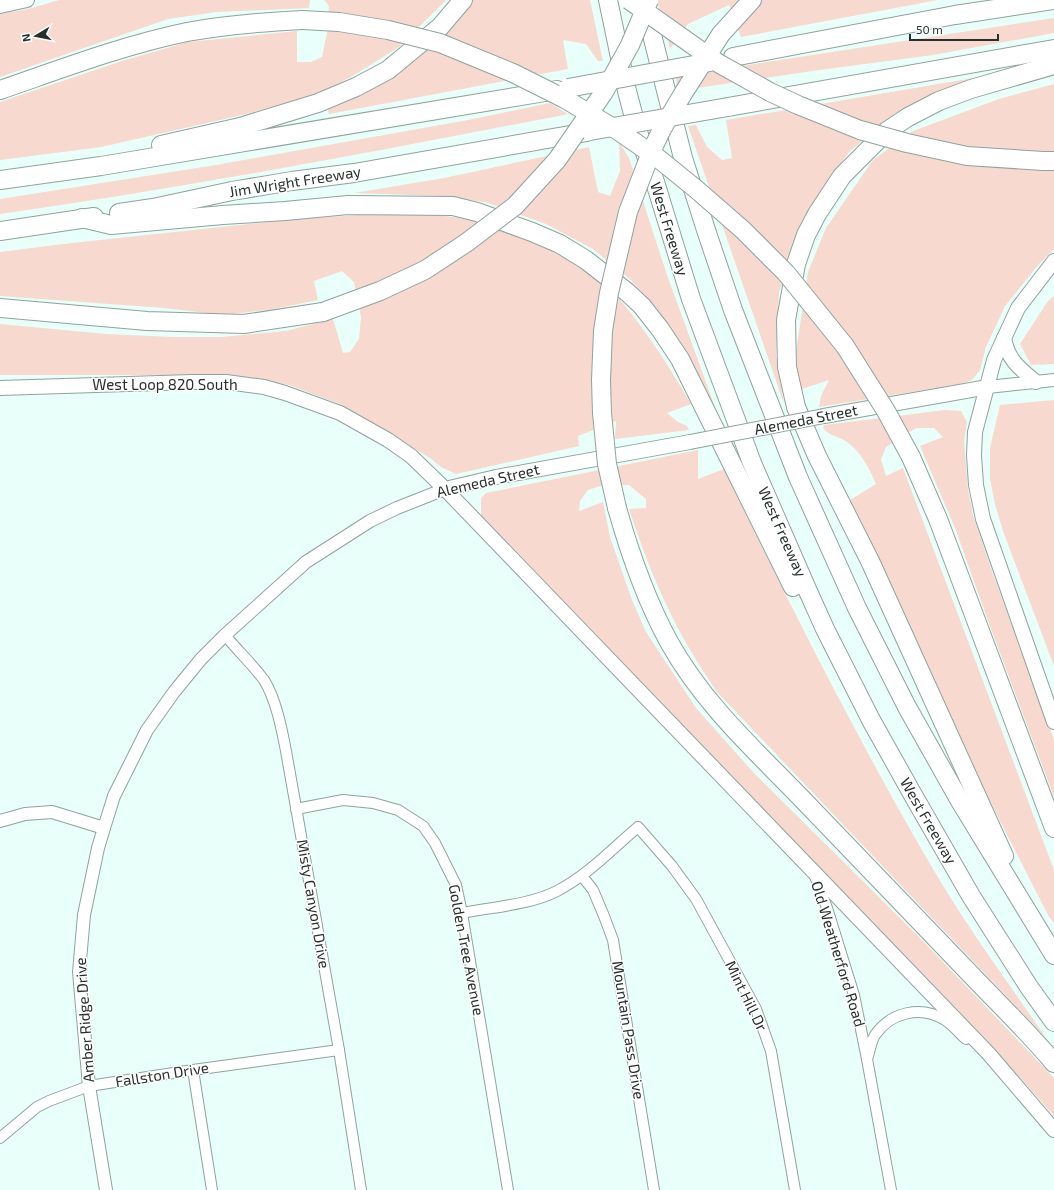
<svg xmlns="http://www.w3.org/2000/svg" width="1054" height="1190" viewBox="0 0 1054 1190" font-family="'Exo 2',sans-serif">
<rect width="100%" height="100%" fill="#e9fff9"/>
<g fill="#f7d9cf">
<polygon points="59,0 310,0 309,8 217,12 168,19 0,77 0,14 28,9"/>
<polygon points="324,0 446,0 399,47 351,77 315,95 242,115 101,147 0,160 0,102 122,61 188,42 297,31 297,62 311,62 322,57 327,33 329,6"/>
<polygon points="473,0 590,0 603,61 598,61 586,44 563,40 568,69 329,114 328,110 361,95 393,77 451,29"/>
<polygon points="657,0 938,0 741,37 729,5 688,24 670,49"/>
<polygon points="1054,18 1054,33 933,55 812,71 677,91 676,76"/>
<polygon points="991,75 917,102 895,114 850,151 815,199 797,237 779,292 776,356 784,404 688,126 696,125 707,147 722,160 732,158 726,120"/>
<polygon points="1054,84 1054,249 1039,264 1005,306 986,347 980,370 972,380 961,384 819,407 821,396 829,380 799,390 796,352 808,272 826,228 873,160 913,131 999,99"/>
<path d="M550,103L568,114C380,151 190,187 0,214V199L216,165L468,120Z"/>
<polygon points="619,142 629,158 666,272 715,407 671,330 631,280 593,249 546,224 485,202 442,196 354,193 444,178 589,147 598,192 610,196 620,171"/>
<path d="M376,214C407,215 440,213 470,220C518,231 564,253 602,285C608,291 615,295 621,301C648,333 670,368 691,404L667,413L678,422L687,426L689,430L615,439L616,421L578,436L579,446L456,474L441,467L430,458L340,404L289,385L227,375H0V324L106,334L173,337H221L286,331L333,319L343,353L350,352L359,339L361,317L354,282L342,271L314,281L318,300L274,309L224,315L164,308L0,296V252L63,244L296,219Z"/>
<polygon points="1054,296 1054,364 1031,365 1020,344 1048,301"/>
<polygon points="1054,400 1054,666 1003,531 995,504 990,479 990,448 1000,405"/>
<path d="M945,410L961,411L967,422L964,442L968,490L973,515L992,571L1054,740V797L991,629L955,528L920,446L943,437L934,428H916L886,447L881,459L886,476L903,468L1054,870V923L1049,917L969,760L850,500L876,484C869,467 859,448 842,439C834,435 828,435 823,428L824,425Z"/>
<path d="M698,450V479L724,469C789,604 857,739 933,869C968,928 1008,983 1047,1039L717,692C698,664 680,635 666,604C651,573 640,541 629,509L646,508V499L629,485L600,486L588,490L580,501L579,511L603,502L610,537L632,600L646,632L696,708L754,773L923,941L1054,1078V1116L993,1047L481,516V498L486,493Z"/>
</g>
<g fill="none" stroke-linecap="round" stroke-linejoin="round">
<g stroke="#8fa39e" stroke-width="12">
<g id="minor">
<path d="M225,635C237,650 253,665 264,680C276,699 282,730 286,751L339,1050L361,1190"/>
<polyline points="296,809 343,800 373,803 398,810 423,826 435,843 456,885 462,913 508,1190"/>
<polyline points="582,876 593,890 604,916 613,940 654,1190"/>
<polyline points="815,876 827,908 854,995 867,1059 891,1190"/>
<path d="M462,913C492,907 530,905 557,891C588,875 612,849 638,827L672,866L696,899L756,1009L771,1051L795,1190"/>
<path d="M867,1059C870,1051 871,1041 875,1035C891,1012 921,1005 945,1020C953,1025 959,1033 966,1039"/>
<polyline points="193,1070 212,1190"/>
<polyline points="0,1138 37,1107 49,1101 89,1086 193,1070 339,1050"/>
</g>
</g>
<g stroke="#8fa39e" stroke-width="14">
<g id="tertiary">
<polyline points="988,387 1054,380"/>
<polyline points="0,821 25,814 52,812 104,828 114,796 147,730 174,692 201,659 225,635 306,562 370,521 397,508 445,489"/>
<polyline points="104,828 98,848 84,915 79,972 89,1086 106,1190"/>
</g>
</g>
<g stroke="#8fa39e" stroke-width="16">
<g id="secondary">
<polyline points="0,6 27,0"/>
<polyline points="1054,261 1018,308 994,360 975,432 974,455 976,485 983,519 1054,722"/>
<path d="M1004,338C1008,360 1019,368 1036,382"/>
<polyline points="0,388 192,382 226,382 264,387 285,393 340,413 388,440 411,456 445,489 989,1054 1054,1130"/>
<polyline points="824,416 988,387"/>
<polyline points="445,489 496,477 690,442"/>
</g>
</g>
<g stroke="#8fa39e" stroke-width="20">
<g id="motorway">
<polyline points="608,0 627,91 637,129 655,182 691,299 752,463 807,589 825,629 871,720 913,795 971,896 1029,987 1054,1022"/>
<polyline points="644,3 683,158 707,233 733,310 798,477 857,608 907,707 960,801 1054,955"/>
<polyline points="721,34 752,0"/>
<polyline points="733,57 955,15 1054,0"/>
<path d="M0,90C61,69 124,45 187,32C225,25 264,22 302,20"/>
<polyline points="728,107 1054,49"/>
<polyline points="161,145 240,127 318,103 356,87 388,70 440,27 463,0"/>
<polyline points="0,180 101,166 557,90"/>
<polyline points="119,213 153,208 232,191 292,181 354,173 587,132"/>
<polyline points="82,218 111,225 223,215 285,211 348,205 453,206 477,212 532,232 560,244 586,260 627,292 642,306 660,329 680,359 793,587"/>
<polyline points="0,231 94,217"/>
<polyline points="0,308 147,321 244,324 323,312"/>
<polyline points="911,457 938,519 1054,828"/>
<path d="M617,508C630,554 646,600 669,642C704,705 757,752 806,803C863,863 921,922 978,982C1003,1008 1030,1034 1054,1063"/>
<polyline points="1004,856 870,561 817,456 796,407 787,367 786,320 796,264 806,235 817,214 842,176 887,131 908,117 939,101 971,89 1054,65"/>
</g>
</g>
<use href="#minor" stroke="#fff" stroke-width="10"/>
<use href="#tertiary" stroke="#fff" stroke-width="12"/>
<use href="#secondary" stroke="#fff" stroke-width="14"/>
<use href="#motorway" stroke="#fff" stroke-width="18"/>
<g stroke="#8fa39e" stroke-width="16" stroke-linecap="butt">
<polyline id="secondary-bridge" points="690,442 824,416"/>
</g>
<g stroke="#8fa39e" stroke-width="20" stroke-linecap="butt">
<g id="motorway-bridge">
<polyline points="629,0 718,63 770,92 798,105 860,130 907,143 967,156 1043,161 1054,161"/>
<polyline points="302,20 339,22 388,30 440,43 513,73 565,99 620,132 659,159 696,189 743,230 786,273 845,346 886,411 911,457"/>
<polyline points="568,88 710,62"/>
<polyline points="590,131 728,107"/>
<polyline points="323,312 380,291 425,270 466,243 515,206 557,160 604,92 630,45 649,0"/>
<polyline points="617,508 607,464 602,413 601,380 603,331 609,293 628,212 652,150 662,129 684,92 721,34"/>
</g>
</g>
<use href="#secondary-bridge" stroke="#fff" stroke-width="14"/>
<use href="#motorway-bridge" stroke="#fff" stroke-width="18"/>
</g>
<g text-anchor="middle" stroke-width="3" stroke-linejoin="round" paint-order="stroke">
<g font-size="15" fill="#272f2d" stroke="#fff">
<text transform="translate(295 182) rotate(-9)" y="5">Jim Wright Freeway</text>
<text transform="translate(669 229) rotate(73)" y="5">West Freeway</text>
<text x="165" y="390">West Loop 820 South</text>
<text transform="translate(806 420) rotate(-11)" y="5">Alemeda Street</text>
<text transform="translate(488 481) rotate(-13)" y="5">Alemeda Street</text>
<text transform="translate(782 532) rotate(66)" y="5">West Freeway</text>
<text transform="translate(928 821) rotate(60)" y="5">West Freeway</text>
<text transform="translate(313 904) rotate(80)" y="5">Misty Canyon Drive</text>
<text transform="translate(466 950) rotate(79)" y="5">Golden Tree Avenue</text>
<text transform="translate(838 954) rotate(73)" y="5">Old Weatherford Road</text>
<text transform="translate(746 996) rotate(64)" y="5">Mint Hill Dr</text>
<text transform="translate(85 1020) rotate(-94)" y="5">Amber Ridge Drive</text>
<text transform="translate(628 1030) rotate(81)" y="5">Mountain Pass Drive</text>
<text transform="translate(162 1075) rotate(-9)" y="5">Fallston Drive</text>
</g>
</g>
<g transform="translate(36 36) rotate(260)" stroke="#ffffff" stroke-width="3" paint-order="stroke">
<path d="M0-3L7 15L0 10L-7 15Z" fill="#272f2d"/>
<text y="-6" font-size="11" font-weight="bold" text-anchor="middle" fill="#272f2d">N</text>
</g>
<path d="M910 34v6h88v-6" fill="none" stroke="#272f2d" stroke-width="2"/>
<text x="916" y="34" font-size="12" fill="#272f2d" stroke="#ffffff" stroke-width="3" paint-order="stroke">50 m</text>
</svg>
